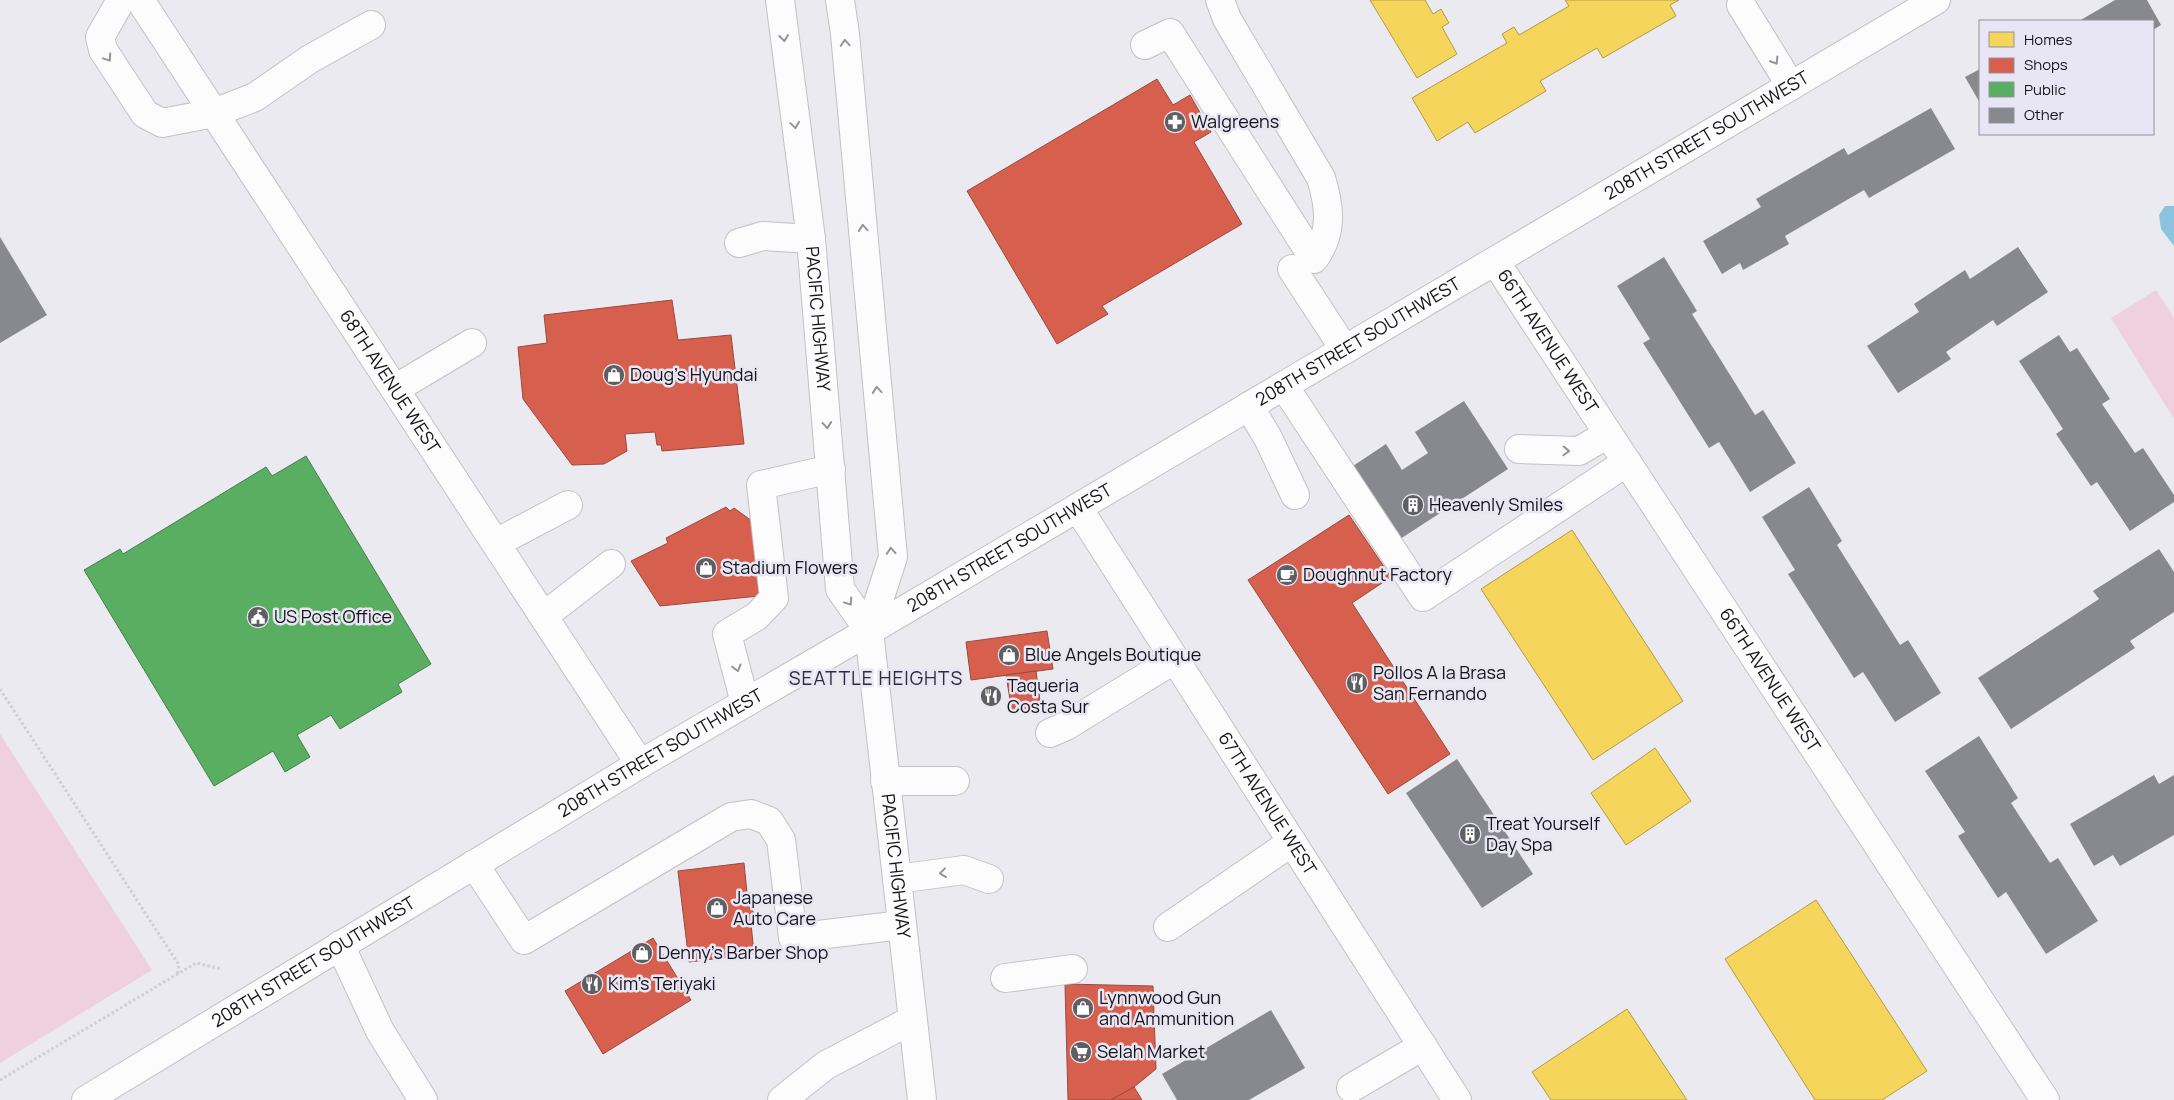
<svg xmlns="http://www.w3.org/2000/svg" width="2174" height="1100" viewBox="0 0 2174 1100" font-family="Manrope,sans-serif">
<rect width="100%" height="100%" fill="#eaeaf0"/>
<g fill="#efd0dd">
<polygon points="2156,290 2174,318 2174,419 2111,318"/>
<polygon points="0,734 152,970 0,1063"/>
</g>
<polygon fill="#8cc4de" points="2165,206 2174,206 2174,246 2161,229 2159,215"/>
<g fill="#f6d55c" stroke="#b29b47">
<polygon points="1370,0 1425,0 1433,14 1441,9 1449,23 1442,27 1457,54 1417,78"/>
<polygon points="1565,0 1679,0 1670,5 1676,16 1603,58 1597,48 1540,81 1546,91 1475,133 1468,122 1437,141 1412,98 1507,43 1502,34 1514,27 1519,35 1569,6"/>
<polygon points="1572,530 1683,701 1593,760 1481,589"/>
<polygon points="1655,748 1691,801 1626,845 1591,793"/>
<polygon points="1816,900 1927,1071 1882,1100 1815,1100 1725,959"/>
<polygon points="1627,1009 1687,1100 1551,1100 1532,1072"/>
</g>
<g fill="#d6604d" stroke="#9c493d">
<polygon points="1157,79 1173,105 1190,95 1211,132 1194,142 1242,224 1102,306 1108,314 1057,344 967,191"/>
<polygon points="672,300 678,340 731,335 744,444 662,451 661,445 657,445 655,432 625,434 627,451 604,464 572,465 523,399 518,347 547,343 544,315"/>
<polygon points="726,507 730,511 734,508 752,521 759,596 660,606 631,561 668,543 666,538"/>
<polygon points="1349,515 1391,577 1352,603 1450,754 1388,794 1248,580"/>
<polygon points="1047,631 1053,669 971,680 966,642"/>
<polygon points="1036,671 1041,708 1012,712 1006,675"/>
<polygon points="744,863 747,893 751,893 754,922 751,923 754,954 689,962 678,871"/>
<polygon points="653,938 691,1000 603,1054 565,991"/>
<polygon points="1065,984 1153,986 1156,1069 1134,1087 1111,1100 1068,1100"/>
<polygon points="1134,1087 1142,1100 1111,1100"/>
</g>
<polygon fill="#5aae61" stroke="#45804b" points="306,456 431,664 398,684 402,692 340,729 331,715 297,735 310,757 285,772 273,751 214,786 84,570 120,549 123,554 266,467 272,476"/>
<g fill="#88898e">
<polygon points="2115,0 2147,0 2161,25 2153,30 2153,21 2079,21"/>
<polygon points="1980,69 1980,103 1965,77"/>
<polygon points="1931,108 1955,149 1869,198 1864,190 1785,236 1789,244 1743,270 1740,263 1722,274 1703,241 1761,207 1756,199 1844,148 1848,155"/>
<polygon points="0,237 47,315 0,343"/>
<polygon points="2018,247 2048,292 1997,326 1993,320 1946,352 1951,359 1898,393 1867,346 1919,312 1914,304 1965,270 1970,279"/>
<polygon points="1664,257 1697,311 1692,314 1755,415 1763,410 1796,463 1750,492 1719,442 1709,448 1643,343 1650,339 1617,286"/>
<polygon points="2059,335 2070,352 2077,348 2110,399 2102,404 2135,453 2143,448 2174,495 2174,502 2130,531 2097,482 2091,486 2056,434 2063,429 2019,361"/>
<polygon points="1464,401 1508,469 1397,541 1350,468 1386,444 1402,470 1428,453 1415,432"/>
<polygon points="1809,487 1842,541 1837,545 1900,645 1908,640 1941,693 1895,722 1863,672 1854,678 1788,574 1795,570 1762,517"/>
<polygon points="2159,549 2174,572 2174,612 2130,641 2135,648 2011,729 1978,678 2099,599 2093,591"/>
<polygon points="1979,736 2018,798 2011,803 2050,863 2058,858 2098,921 2046,954 2006,892 1998,898 1958,836 1965,832 1925,771"/>
<polygon points="1457,759 1533,874 1482,908 1406,793"/>
<polygon points="2154,775 2159,784 2174,775 2174,835 2120,866 2113,855 2094,866 2070,824"/>
<polygon points="1271,1010 1305,1068 1249,1100 1177,1100 1162,1074"/>
</g>
<g fill="none" stroke-linecap="round" stroke-linejoin="round">
<g stroke="#c1c1c6" stroke-width="30">
<g id="minor">
<polyline points="121,0 100,37 103,50 145,114 162,123 214,113 255,97 310,59 371,25"/>
<path id="s1" d="M140,0L640,764"/>
<polyline points="1741,5 1791,86"/>
<path d="M1145,45L1170,33L1314,259C1333,233 1330,207 1321,178L1227,19L1220,0"/>
<polyline points="739,243 763,236 811,239"/>
<polyline points="1292,269 1345,350"/>
<polyline points="1284,386 1423,597 1627,462"/>
<polyline points="395,389 472,343"/>
<polyline points="1249,406 1268,438 1295,495"/>
<polyline points="1519,449 1579,451 1608,434"/>
<path id="s2" d="M1078,508L1457,1100"/>
<polyline points="496,543 568,505"/>
<polyline points="544,616 611,564"/>
<polyline points="745,703 727,634 757,616 774,598 761,485 831,469"/>
<polyline points="1050,733 1066,726 1175,659"/>
<polyline points="885,781 955,781"/>
<polyline points="474,864 524,940 731,817 751,814 769,821 781,840 793,938 902,925"/>
<polyline points="897,879 964,870 989,879"/>
<polyline points="1168,927 1292,842"/>
<polyline points="340,945 380,1031 423,1100"/>
<polyline points="1005,978 1073,969"/>
<polyline points="1351,1088 1423,1046"/>
<path id="s3" d="M86,1100L640,764L869,631L1936,0"/>
<polyline points="782,1100 826,1065 912,1020"/>
</g>
</g>
<g stroke="#c1c1c6" stroke-width="30">
<g id="major">
<path id="s4" d="M1495,261L2045,1100"/>
</g>
</g>
<g stroke="#c1c1c6" stroke-width="30">
<g id="highway">
<path id="s5" d="M780,0L811,239L840,589L869,631"/>
<path id="s6" d="M840,0L845,34L893,557L869,631L922,1100"/>
</g>
</g>
<g stroke="#cfcfd1" stroke-width="3" stroke-dasharray="2.5 2.5" stroke-linecap="butt">
<polyline points="0,689 179,965 177,976"/>
<polyline points="0,1080 196,963 222,969"/>
</g>
<use href="#minor" stroke="#fcfcfd" stroke-width="28"/>
<use href="#major" stroke="#fcfcfd" stroke-width="28"/>
<use href="#highway" stroke="#fcfcfd" stroke-width="28"/>
</g>
<defs><path id="oneway-chevron" d="M-2-3.5L2.5 0L-2 3.5" fill="none" stroke-width="1.6" stroke-linecap="round" stroke-linejoin="round" transform="scale(1.25)"/></defs>
<g stroke="#949396">
<use href="#oneway-chevron" transform="translate(784 38) rotate(83)"/>
<use href="#oneway-chevron" transform="translate(845 43) rotate(-94)"/>
<use href="#oneway-chevron" transform="translate(108 58) rotate(56)"/>
<use href="#oneway-chevron" transform="translate(1775 61) rotate(58)"/>
<use href="#oneway-chevron" transform="translate(795 125) rotate(82)"/>
<use href="#oneway-chevron" transform="translate(863 228) rotate(-95)"/>
<use href="#oneway-chevron" transform="translate(877 390) rotate(-95)"/>
<use href="#oneway-chevron" transform="translate(827 425) rotate(85)"/>
<use href="#oneway-chevron" transform="translate(1566 451) rotate(2)"/>
<use href="#oneway-chevron" transform="translate(891 551) rotate(-94)"/>
<use href="#oneway-chevron" transform="translate(849 602) rotate(56)"/>
<use href="#oneway-chevron" transform="translate(737 668) rotate(75)"/>
<use href="#oneway-chevron" transform="translate(943 873) rotate(173)"/>
</g>
<defs>
<g id="pharmacy-disc" transform="scale(1.125)"><circle r="9.5" fill="#5f5e63" stroke="#e8e6f4"/><path d="M-2-6h4v4h4v4h-4v4h-4v-4h-4v-4h4Z" fill="#fff"/></g>
<g id="shop-disc" transform="scale(1.125)"><circle r="9.5" fill="#5f5e63" stroke="#e8e6f4"/><path d="M-5-2.5h2.3a2.7 3.5 0 0 1 5.4 0H5L5.5 6h-11ZM-1.5-2.5h3a1.5 2.3 0 0 0-3 0Z" fill="#fff"/></g>
<g id="building-disc" transform="scale(1.125)"><circle r="9.5" fill="#5f5e63" stroke="#e8e6f4"/><path d="M-4-6H4V6H1V3H-1V6H-4ZM-2.5-4.3h1.7v1.8h-1.7ZM.8-4.3h1.7v1.8H.8ZM-2.5-1h1.7V.8h-1.7ZM.8-1h1.7V.8H.8Z" fill="#fff"/></g>
<g id="cafe-disc" transform="scale(1.125)"><circle r="9.5" fill="#5f5e63" stroke="#e8e6f4"/><path d="M-5.5-4.5H6V0H3Q3 3.5 0 3.5H-2.5Q-5.5 3.5-5.5 0ZM3-3.2v2h1.7v-2ZM-6 4.5H4V6H-6Z" fill="#fff"/></g>
<g id="civic-disc" transform="scale(1.125)"><circle r="9.5" fill="#5f5e63" stroke="#e8e6f4"/><path d="M-.6-6.5H3V-4.5H.6V-3L4-1V1h2V6H-6V1h2V-1L-.6-3ZM-1.2 2.5V6h2.4V2.5Z" fill="#fff"/></g>
<g id="restaurant-disc" transform="scale(1.125)"><circle r="9.5" fill="#5f5e63" stroke="#e8e6f4"/><path d="M-5-6h1v4h1v-4h1v4h1v-4h1v5L-1.5 .5V6h-2V.5L-5-1ZM5-6V6H3V1.5H1.5Q1.5-4 5-6Z" fill="#fff"/></g>
<g id="supermarket-disc" transform="scale(1.125)"><circle r="9.5" fill="#5f5e63" stroke="#e8e6f4"/><path d="M-6-5.5h2.5l.6 2H6L4.5 2H-2.5L-4.4-4H-6ZM-1.5 3.2a1.3 1.3 0 1 0 .1 0ZM3 3.2a1.3 1.3 0 1 0 .1 0Z" fill="#fff"/></g>
</defs>
<g fill-rule="evenodd">
<use href="#pharmacy-disc" x="1175" y="122"/>
<use href="#shop-disc" x="614" y="375"/>
<use href="#building-disc" x="1413" y="505"/>
<use href="#shop-disc" x="706" y="568"/>
<use href="#cafe-disc" x="1287" y="575"/>
<use href="#civic-disc" x="258" y="617"/>
<use href="#shop-disc" x="1009" y="655"/>
<use href="#restaurant-disc" x="1357" y="683"/>
<use href="#restaurant-disc" x="991" y="696"/>
<use href="#building-disc" x="1470" y="834"/>
<use href="#shop-disc" x="717" y="908"/>
<use href="#shop-disc" x="642" y="953"/>
<use href="#restaurant-disc" x="592" y="984"/>
<use href="#shop-disc" x="1083" y="1008"/>
<use href="#supermarket-disc" x="1081" y="1052"/>
</g>
<g text-anchor="middle" stroke-width="5" stroke-linejoin="round" paint-order="stroke">
<g font-size="18" fill="#141317" stroke="#e8e6f4" text-anchor="start">
<text x="1191" y="128">Walgreens</text>
<text x="630" y="381">Doug's Hyundai</text>
<text x="1429" y="511">Heavenly Smiles</text>
<text x="722" y="574">Stadium Flowers</text>
<text x="1303" y="581">Doughnut Factory</text>
<text x="274" y="623">US Post Office</text>
<text x="1025" y="661">Blue Angels Boutique</text>
<text x="1373" y="679">Pollos A la Brasa<tspan x="1373" dy="21">San Fernando</tspan></text>
<text x="1007" y="692">Taqueria<tspan x="1007" dy="21">Costa Sur</tspan></text>
<text x="1486" y="830">Treat Yourself<tspan x="1486" dy="21">Day Spa</tspan></text>
<text x="733" y="904">Japanese<tspan x="733" dy="21">Auto Care</tspan></text>
<text x="658" y="959">Denny's Barber Shop</text>
<text x="608" y="990">Kim's Teriyaki</text>
<text x="1099" y="1004">Lynnwood Gun<tspan x="1099" dy="21">and Ammunition</tspan></text>
<text x="1097" y="1058">Selah Market</text>
</g>
<g font-size="18" fill="#141317" stroke="#e8e6f4">
<text dy="6" stroke="none"><textPath href="#s3" startOffset="1886">208TH STREET SOUTHWEST</textPath></text>
<text dy="6" stroke="none"><textPath href="#s5" startOffset="321">PACIFIC HIGHWAY</textPath></text>
<text dy="6" stroke="none"><textPath href="#s3" startOffset="1481">208TH STREET SOUTHWEST</textPath></text>
<text dy="6" stroke="none"><textPath href="#s4" startOffset="96">66TH AVENUE WEST</textPath></text>
<text dy="6" stroke="none"><textPath href="#s1" startOffset="456">68TH AVENUE WEST</textPath></text>
<text dy="6" stroke="none"><textPath href="#s3" startOffset="1076">208TH STREET SOUTHWEST</textPath></text>
<text dy="6" stroke="none"><textPath href="#s4" startOffset="501">66TH AVENUE WEST</textPath></text>
<text dy="6" stroke="none"><textPath href="#s3" startOffset="671">208TH STREET SOUTHWEST</textPath></text>
<text dy="6" stroke="none"><textPath href="#s2" startOffset="351">67TH AVENUE WEST</textPath></text>
<text dy="6" stroke="none"><textPath href="#s6" startOffset="874">PACIFIC HIGHWAY</textPath></text>
<text dy="6" stroke="none"><textPath href="#s3" startOffset="266">208TH STREET SOUTHWEST</textPath></text>
</g>
<g font-size="19" letter-spacing="1" fill="#2e2d37" stroke="#e8e6f4">
<text x="876" y="685">SEATTLE HEIGHTS</text>
</g>
</g>
<rect x="1979" y="20" width="175" height="115" fill="#e8e6f4" stroke="#93929c"/>
<rect x="1989" y="32" width="25" height="15" fill="#f6d55c" stroke="#93929c"/>
<text x="2024" y="45" font-size="15" fill="#141317">Homes</text>
<rect x="1989" y="58" width="25" height="15" fill="#d6604d" stroke="#93929c"/>
<text x="2024" y="70" font-size="15" fill="#141317">Shops</text>
<rect x="1989" y="82" width="25" height="15" fill="#5aae61" stroke="#93929c"/>
<text x="2024" y="95" font-size="15" fill="#141317">Public</text>
<rect x="1989" y="108" width="25" height="15" fill="#88898e" stroke="#93929c"/>
<text x="2024" y="120" font-size="15" fill="#141317">Other</text>
</svg>
